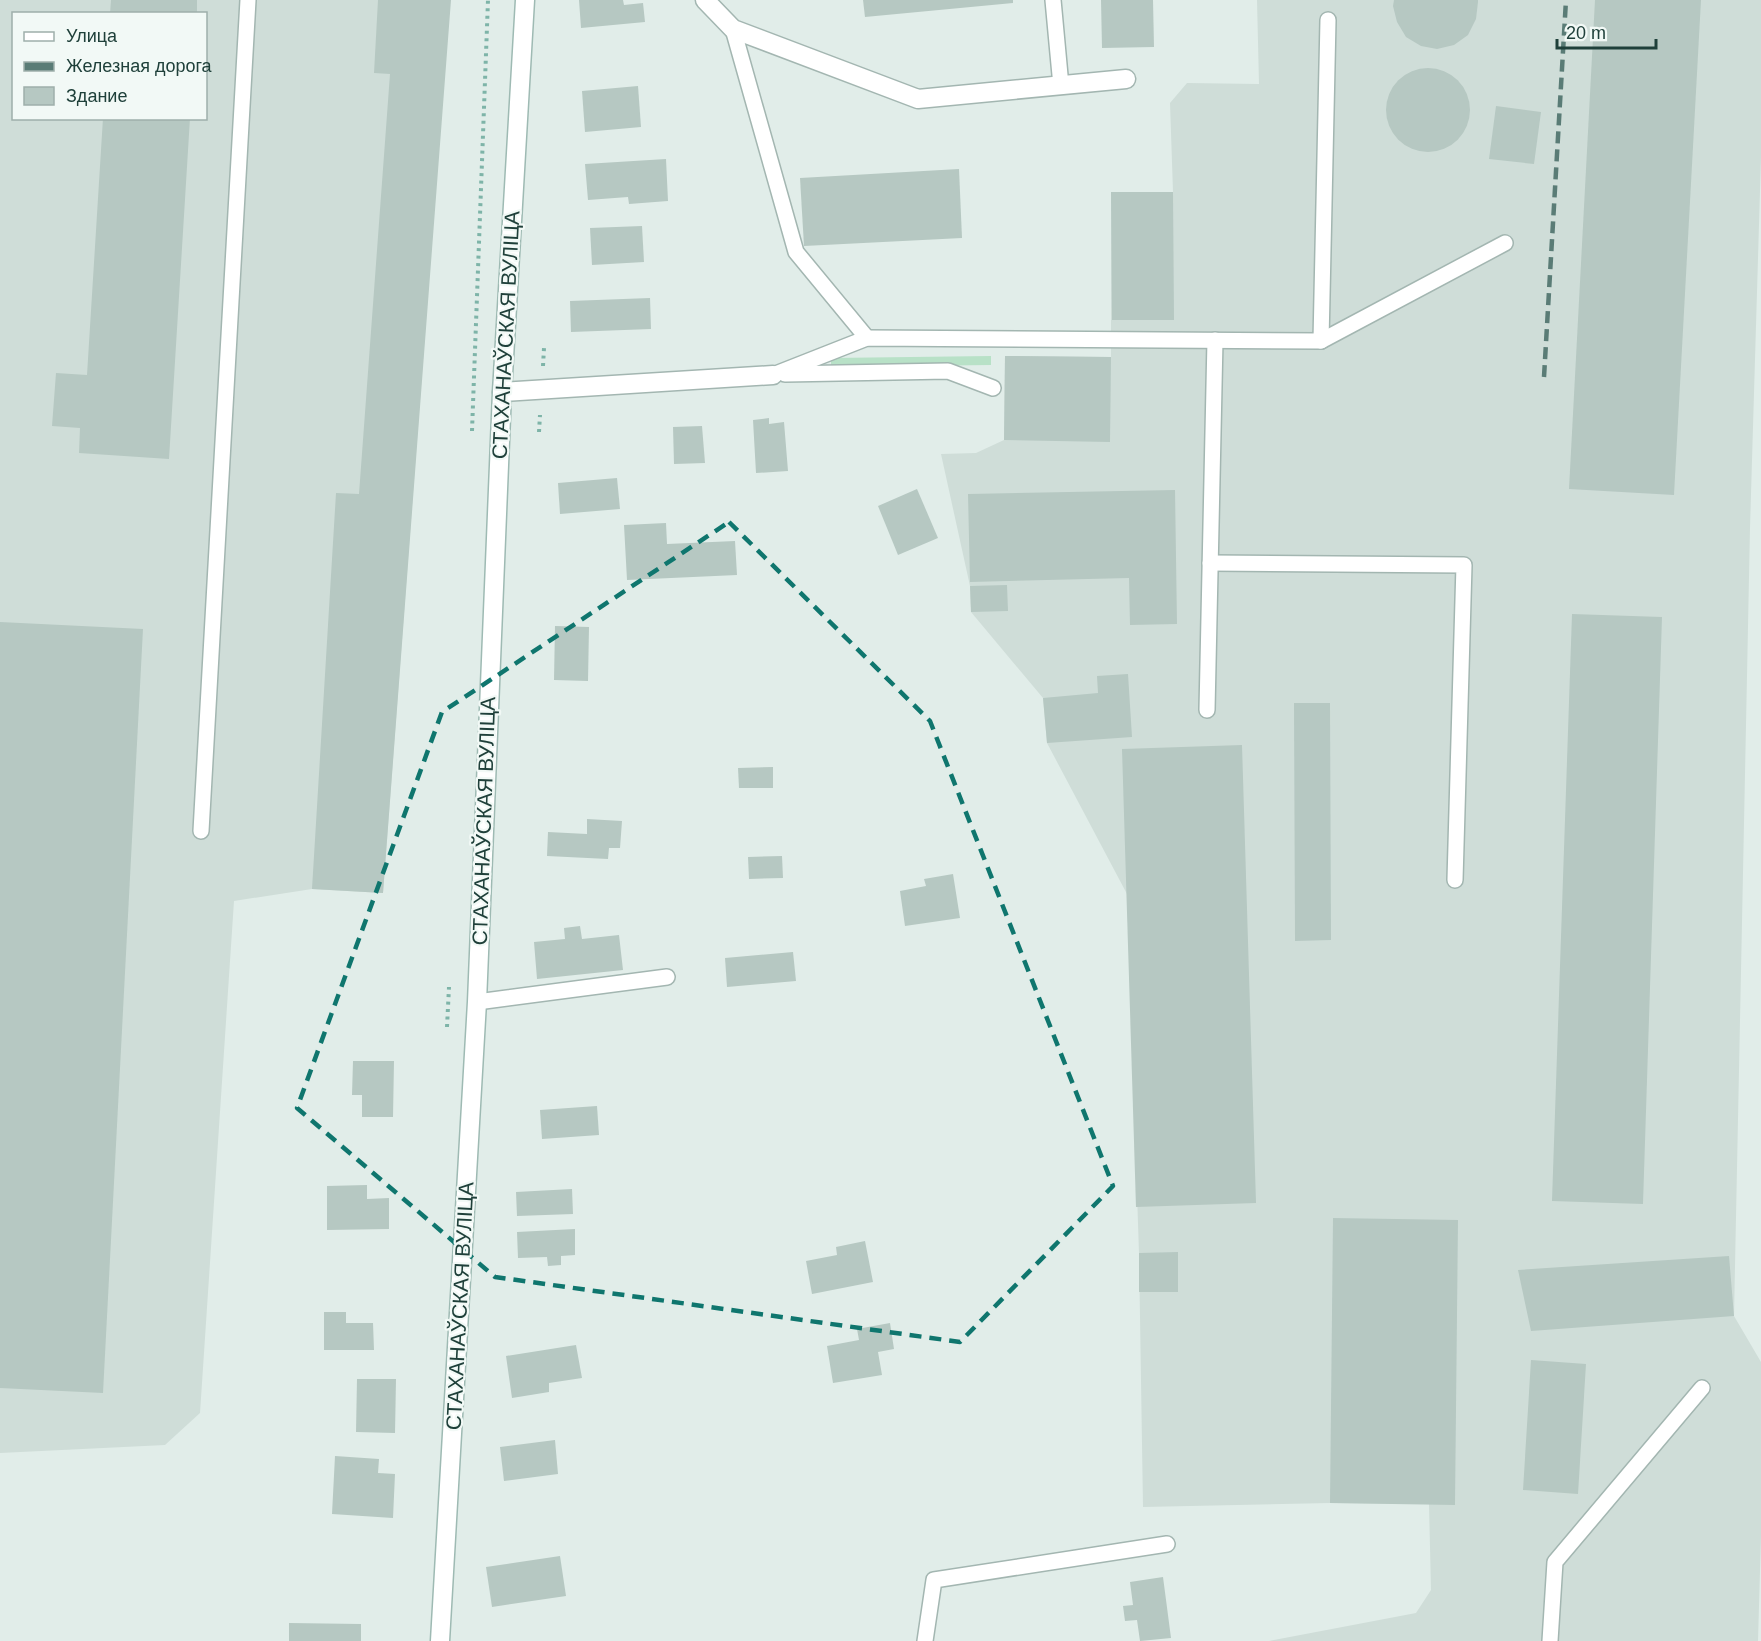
<svg xmlns="http://www.w3.org/2000/svg" width="1761" height="1641" viewBox="0 0 1761 1641" font-family="Helvetica,sans-serif">
<rect width="100%" height="100%" fill="#e1ede9"/>
<g fill="#cfddd8" fill-rule="evenodd">
<path d="M0,0H450L383,893L312,889L234,901L200,1413L165,1445L0,1453ZM14,14H206V118H14Z"/>
<polygon points="1257,0 1761,0 1761,157 1750,528 1734,1316 1761,1362 1761,1536 1758,1641 1269,1641 1416,1613 1431,1590 1429,1504 1330,1503 1143,1507 1139,1253 1127,894 1047,743 1043,698 971,612 970,586 941,454 976,453 1004,440 1005,356 1111,357 1111,192 1173,192 1170,103 1187,83 1259,84"/>
</g>
<polygon fill="#b8e1c7" points="991,356 991,365 831,367 831,358"/>
<g fill="#b6c8c2">
<polygon points="111,0 197,0 197,14 110,14"/>
<polygon points="378,0 451,0 383,893 312,889 336,493 359,494 390,74 374,73"/>
<polygon points="579,0 623,0 624,5 643,3 645,22 581,28"/>
<polygon points="863,0 1013,0 1013,3 865,17"/>
<polygon points="1101,0 1153,0 1154,47 1102,48"/>
<polygon points="1394,0 1478,0 1478,2 1476,19 1468,35 1454,45 1437,49 1421,46 1406,37 1397,22 1393,6"/>
<polygon points="1595,0 1701,0 1674,495 1569,489"/>
<circle cx="1428" cy="110" r="42"/>
<polygon points="638,86 641,127 585,132 582,91"/>
<polygon points="1496,106 1541,112 1534,164 1489,159"/>
<polygon points="103,118 190,118 169,459 79,453 80,428 52,426 56,373 87,375"/>
<polygon points="666,159 668,201 629,204 628,197 588,200 585,164"/>
<polygon points="959,169 962,238 804,246 800,178"/>
<polygon points="1111,192 1173,192 1174,320 1112,320"/>
<polygon points="642,226 644,262 592,265 590,228"/>
<polygon points="650,298 651,329 571,332 570,301"/>
<polygon points="1005,356 1111,357 1110,442 1004,440"/>
<polygon points="769,418 769,424 784,422 788,471 756,473 753,420"/>
<polygon points="702,426 705,463 674,464 673,427"/>
<polygon points="617,478 620,509 560,514 558,483"/>
<polygon points="917,489 938,538 898,555 878,506"/>
<polygon points="1175,490 1177,624 1130,625 1129,578 970,582 968,494"/>
<polygon points="666,523 667,544 735,541 737,575 627,580 624,525"/>
<polygon points="1007,585 1008,611 971,612 970,586"/>
<polygon points="1572,614 1662,617 1643,1204 1552,1201"/>
<polygon points="0,622 143,629 103,1393 0,1388"/>
<polygon points="555,626 589,627 588,681 554,680"/>
<polygon points="1128,674 1132,737 1047,743 1043,698 1098,693 1097,676"/>
<polygon points="1294,703 1330,703 1331,940 1295,941"/>
<polygon points="1242,745 1256,1203 1136,1207 1122,749"/>
<polygon points="773,767 773,788 739,788 738,768"/>
<polygon points="587,819 622,821 620,848 609,848 608,859 547,856 548,832 587,834"/>
<polygon points="782,856 783,878 749,879 748,857"/>
<polygon points="953,874 960,918 905,926 900,891 926,886 924,879"/>
<polygon points="580,926 582,939 619,935 623,970 537,979 534,942 565,939 564,928"/>
<polygon points="793,952 796,981 727,987 725,958"/>
<polygon points="353,1061 394,1061 393,1117 362,1117 362,1095 352,1095"/>
<polygon points="597,1106 599,1135 542,1139 540,1110"/>
<polygon points="367,1185 367,1199 389,1198 389,1229 327,1230 327,1186"/>
<polygon points="572,1189 573,1214 517,1216 516,1192"/>
<polygon points="1333,1218 1458,1220 1455,1505 1330,1503"/>
<polygon points="575,1229 575,1255 561,1256 561,1265 548,1266 547,1257 518,1258 517,1232"/>
<polygon points="865,1241 873,1282 812,1294 806,1261 837,1255 836,1247"/>
<polygon points="1178,1252 1178,1292 1139,1292 1139,1253"/>
<polygon points="1729,1256 1734,1316 1531,1331 1518,1270"/>
<polygon points="324,1312 346,1312 346,1323 373,1323 374,1350 324,1350"/>
<polygon points="890,1323 894,1349 878,1352 882,1375 833,1383 827,1346 859,1340 857,1329"/>
<polygon points="576,1345 582,1378 549,1383 549,1392 512,1398 506,1356"/>
<polygon points="1531,1360 1586,1364 1578,1494 1523,1490"/>
<polygon points="357,1379 396,1379 395,1433 356,1432"/>
<polygon points="555,1440 558,1474 504,1481 500,1447"/>
<polygon points="335,1456 379,1459 378,1473 395,1474 393,1518 332,1514"/>
<polygon points="560,1556 566,1596 492,1607 486,1567"/>
<polygon points="1163,1577 1171,1638 1140,1641 1137,1620 1125,1621 1123,1606 1133,1605 1130,1582"/>
<polygon points="289,1623 361,1624 361,1641 289,1641"/>
</g>
<g fill="none" stroke-linecap="round" stroke-linejoin="round">
<g stroke="#a3b6b1" stroke-width="18">
<g id="lane">
<polyline points="1053,0 1061,86"/>
<polyline points="733,29 796,252 867,338"/>
<polyline points="1321,341 1505,243"/>
<polyline points="785,374 948,371 993,388"/>
<polyline points="773,375 867,338 1321,341 1328,20"/>
<polyline points="1210,563 1464,565 1455,880"/>
<polyline points="1207,710 1215,340"/>
<polyline points="201,831 248,0"/>
<polyline points="477,1002 667,977"/>
<polyline points="925,1641 934,1580 1167,1544"/>
<polyline points="1550,1641 1555,1562 1702,1388"/>
</g>
</g>
<g stroke="#a3b6b1" stroke-width="21">
<g id="street">
<polyline points="705,0 733,29 918,99 1126,79"/>
<polyline points="502,392 773,375"/>
</g>
</g>
<g stroke="#9ebab3" stroke-width="21">
<polyline id="secondary" points="440,1641 477,1002 502,392 525,0"/>
</g>
<g stroke="#7eb4a8" stroke-width="4" stroke-dasharray="3 4.5" stroke-linecap="butt">
<polyline points="543,366 544,348"/>
<polyline points="472,431 488,0"/>
<polyline points="539,432 540,415"/>
<polyline points="447,1027 449,987"/>
</g>
<use href="#lane" stroke="#fff" stroke-width="15"/>
<use href="#street" stroke="#fff" stroke-width="18"/>
<use href="#secondary" stroke="#fff" stroke-width="18"/>
<polyline stroke="#5a7c76" stroke-width="4.5" stroke-dasharray="12 6" stroke-linecap="butt" points="1544,377 1566,0"/>
</g>
<path fill="none" stroke="#0f766e" stroke-width="4.5" stroke-dasharray="12 8" stroke-linejoin="round" d="M729,522L930,721L1113,1186L960,1342L495,1277L297,1108L442,712Z"/>
<g text-anchor="middle" stroke-width="4.5" stroke-linejoin="round" paint-order="stroke">
<g font-size="21" fill="#1f403a" stroke="#f2f9f6">
<text transform="translate(506 335) rotate(-87)" y="7">СТАХАНАЎСКАЯ ВУЛІЦА</text>
<text transform="translate(484 821) rotate(-88)" y="7">СТАХАНАЎСКАЯ ВУЛІЦА</text>
<text transform="translate(460 1306) rotate(-87)" y="7">СТАХАНАЎСКАЯ ВУЛІЦА</text>
</g>
</g>
<rect x="12" y="12" width="195" height="108" fill="#f2f9f6" stroke="#9eafab" stroke-width="1.5"/>
<rect x="24" y="32" width="30" height="9" fill="#ffffff" stroke="#9eafab" stroke-width="1.5"/>
<text x="66" y="42" font-size="18" fill="#1f403a">Улица</text>
<rect x="24" y="62" width="30" height="9" fill="#5a7c76" stroke="#9eafab" stroke-width="1.5"/>
<text x="66" y="72" font-size="18" fill="#1f403a">Железная дорога</text>
<rect x="24" y="87" width="30" height="18" fill="#b6c8c2" stroke="#9eafab" stroke-width="1.5"/>
<text x="66" y="102" font-size="18" fill="#1f403a">Здание</text>
<path d="M1557 39v9h99v-9" fill="none" stroke="#1f403a" stroke-width="3"/>
<text x="1566" y="39" font-size="18" fill="#1f403a" stroke="#f2f9f6" stroke-width="4.5" paint-order="stroke">20 m</text>
</svg>
